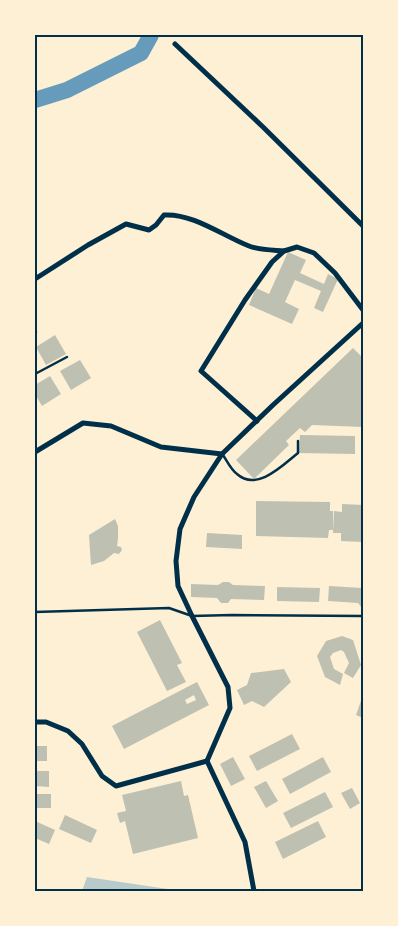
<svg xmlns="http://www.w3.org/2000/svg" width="398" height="926" viewBox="0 0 398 926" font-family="'PT Sans Narrow',sans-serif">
<rect width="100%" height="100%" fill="#fdf0d5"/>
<polygon fill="#b9caca" points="87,877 181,891 82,891"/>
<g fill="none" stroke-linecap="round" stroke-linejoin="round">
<polyline stroke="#669bbc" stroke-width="16" points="35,100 67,90 141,53 151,35"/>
</g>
<g fill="#bec0b2" fill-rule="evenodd">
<polygon points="288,252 306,260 300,273 324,284 328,274 338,279 323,312 314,308 321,291 295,280 285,302 299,309 292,324 249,305 256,288 269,294"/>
<polygon points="55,335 66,354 46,365 36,347"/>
<polygon points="353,348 363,358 363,427 312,425 305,432 300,428 286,441 289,445 254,479 236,460"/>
<polygon points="80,360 91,378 71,390 60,371"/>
<polygon points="50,376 61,394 42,406 35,394 35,385"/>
<polygon points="300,435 355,436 355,454 299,453"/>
<polygon points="256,501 330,502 330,511 333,511 333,530 329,530 328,538 256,536"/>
<polygon points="342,504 363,505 363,542 341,541 341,533 333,533 334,511 342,512"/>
<polygon points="115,519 118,526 118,538 117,546 121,547 122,550 119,554 114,553 104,561 91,565 89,535"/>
<polygon points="207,533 242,535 242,549 206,547"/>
<polygon points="223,582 229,582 233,585 265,586 264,600 231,599 228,603 221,603 217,598 191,597 191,584 218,585"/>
<polygon points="329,586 362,588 363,587 363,609 358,603 328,601"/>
<polygon points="277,587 320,588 319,602 277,601"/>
<polygon points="160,620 182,663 177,665 186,682 167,691 137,632"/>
<polygon points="342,636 353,640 361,665 353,678 344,673 349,663 344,652 341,650 333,653 330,657 334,669 343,674 340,685 325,677 317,656 326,641"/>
<polygon points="284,669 291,682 264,707 252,701 244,705 237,690 247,685 251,673"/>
<path d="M197,682L209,705L124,749L112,726ZM194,695L196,700L187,704L185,700Z"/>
<polygon points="363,695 363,718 356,715"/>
<polygon points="292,734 300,749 257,771 249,756"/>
<rect x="35" y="746" width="12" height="15"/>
<polygon points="233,757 245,779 231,786 220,764"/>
<polygon points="323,757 331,772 290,794 282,779"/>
<polygon points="35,771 49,771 49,787 35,786"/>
<polygon points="181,781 184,796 188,795 198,838 133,854 125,821 120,823 117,813 126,811 122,795"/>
<polygon points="266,781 278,801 266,808 254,787"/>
<polygon points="352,788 360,803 350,809 341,793"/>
<polygon points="325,792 333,807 291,828 283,813"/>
<rect x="35" y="794" width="16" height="14"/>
<polygon points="65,815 97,830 91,843 59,829"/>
<polygon points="35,821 55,830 49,844 35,838"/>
<polygon points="318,821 326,837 283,859 275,842"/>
</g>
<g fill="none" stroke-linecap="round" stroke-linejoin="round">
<g stroke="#003049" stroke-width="2.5">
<polyline points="35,333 36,332"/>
<polyline points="35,374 67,357"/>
<path d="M223,455C227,461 231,470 237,474C257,492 283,465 298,453V441"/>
<polyline points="35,612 169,608 192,616 232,615 363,616"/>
</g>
<g stroke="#003049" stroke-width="5">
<polyline points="175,44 263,127 363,226"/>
<path d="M35,279L88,245L126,224L149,230L156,225L164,215C193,213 223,236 249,246C259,250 272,250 284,251"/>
<polyline points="257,421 201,371 245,300 272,262 284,251 297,247 314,253 335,273 363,310"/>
<polyline points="35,452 83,423 111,426 161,447 222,454"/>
<polyline points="35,722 46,722 68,731 82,744 102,776 116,786 207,761"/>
<polyline points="207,761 230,708 228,687 192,616 178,586 176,561 180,529 194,497 222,454 273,405 363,323"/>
<polyline points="207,761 245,842 254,891"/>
</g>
</g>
<rect width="398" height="926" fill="none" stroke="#fdf0d5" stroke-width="72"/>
<rect x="36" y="36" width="326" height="854" fill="none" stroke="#003049" stroke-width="2"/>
</svg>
